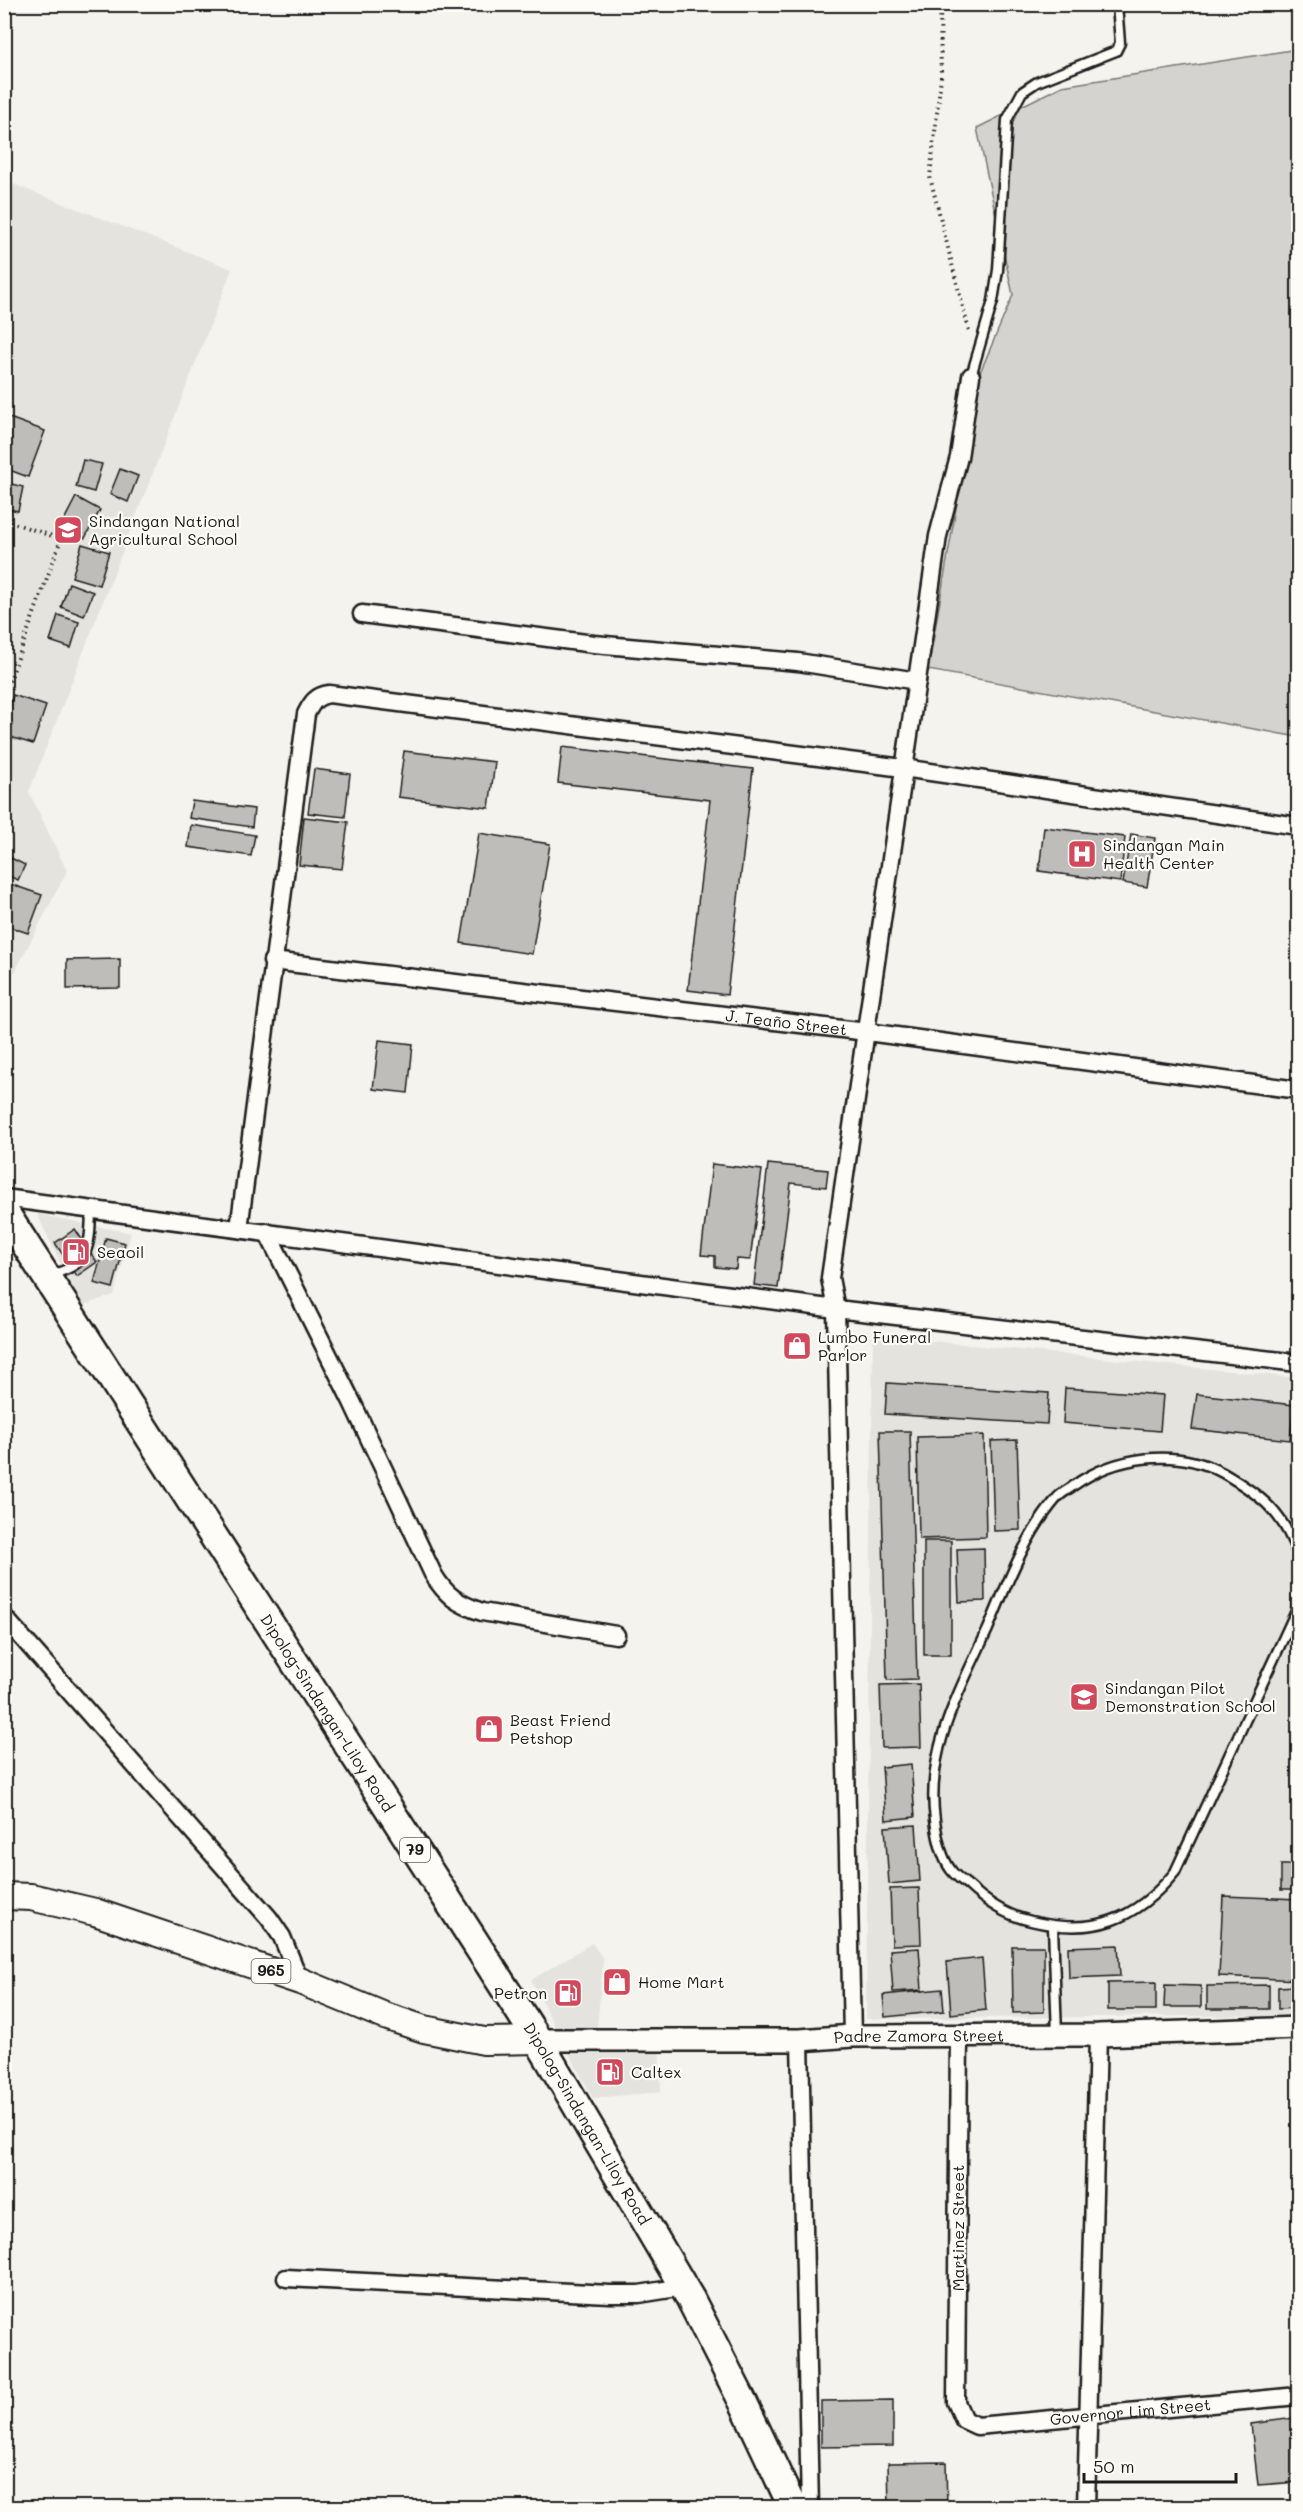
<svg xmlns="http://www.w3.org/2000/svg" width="1303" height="2512" viewBox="0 0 1303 2512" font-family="Mali,sans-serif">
<rect width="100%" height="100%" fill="#f4f3ee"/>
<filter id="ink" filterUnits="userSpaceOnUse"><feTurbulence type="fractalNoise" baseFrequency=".0167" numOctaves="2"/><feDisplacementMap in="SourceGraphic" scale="12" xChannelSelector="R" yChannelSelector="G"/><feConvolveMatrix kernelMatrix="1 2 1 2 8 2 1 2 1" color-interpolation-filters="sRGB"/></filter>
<g filter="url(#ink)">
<g fill="#e4e3de">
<polygon points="5,181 232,269 29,792 67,871 5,991"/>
<polygon points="37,1214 131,1233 114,1295 81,1306"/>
<polygon points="873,1335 1298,1378 1298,2015 866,2019"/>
<polygon points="592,1943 603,1959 597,2029 555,2027 531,1980"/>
<polygon points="565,2046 659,2047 661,2092 593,2098"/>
</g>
<polygon fill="#d4d3cf" stroke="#787876" stroke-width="1.5" points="1298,49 1298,737 928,670 979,375 1013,295 977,128 1062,86"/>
<g fill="#bebdba" stroke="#1c1c1c" stroke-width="1.5">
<polygon points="4,416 45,431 28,477 4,468"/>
<polygon points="83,460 102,464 94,492 76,487"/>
<polygon points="120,469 138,476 128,502 110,494"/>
<polygon points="4,482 23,487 18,511 4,508"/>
<polygon points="76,497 100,510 85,538 61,526"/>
<polygon points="82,544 109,552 99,585 72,577"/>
<polygon points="69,583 93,592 84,616 61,607"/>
<polygon points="58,615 79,622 71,648 50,641"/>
<polygon points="13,695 46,706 33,744 4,735 4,723"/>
<polygon points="562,747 753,769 727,995 688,990 710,800 558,783"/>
<polygon points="404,751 495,762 489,808 398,797"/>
<polygon points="314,769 350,774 345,817 308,813"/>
<polygon points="192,801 254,809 252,827 189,818"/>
<polygon points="304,817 348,822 342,869 299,865"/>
<polygon points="191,825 255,835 251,856 188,847"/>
<polygon points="1044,827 1125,837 1120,882 1039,871"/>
<polygon points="479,833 550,844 532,954 461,943"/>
<polygon points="1131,834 1155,838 1147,887 1123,883"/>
<polygon points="11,858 25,865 18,880 4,874"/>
<polygon points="4,882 42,895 28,933 4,925"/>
<polygon points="120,959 120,988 67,989 67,960"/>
<polygon points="379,1040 413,1044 408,1093 373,1089"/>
<polygon points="712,1164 762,1170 750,1260 737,1259 736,1269 715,1267 715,1256 701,1255"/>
<polygon points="768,1164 828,1170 826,1187 791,1183 778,1288 754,1285"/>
<polygon points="75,1229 97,1262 77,1276 55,1243"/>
<polygon points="106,1238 125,1243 113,1288 94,1283"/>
<polygon points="887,1383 1049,1393 1047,1424 885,1414"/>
<polygon points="1065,1388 1163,1395 1160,1431 1063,1423"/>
<polygon points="1197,1394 1294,1405 1290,1440 1192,1429"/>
<polygon points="880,1431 910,1431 917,1679 887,1680"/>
<polygon points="984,1435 986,1537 919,1539 917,1437"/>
<polygon points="1017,1440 1020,1530 994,1531 991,1441"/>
<rect x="924" y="1541" width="27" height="114"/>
<polygon points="984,1548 985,1601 959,1602 957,1549"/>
<polygon points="919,1684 921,1747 882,1748 880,1685"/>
<polygon points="911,1764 915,1817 886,1820 882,1767"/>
<polygon points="916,1825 920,1881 889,1884 885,1827"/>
<rect x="1281" y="1865" width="17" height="25"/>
<polygon points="919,1888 921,1944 892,1945 890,1889"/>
<polygon points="1223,1896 1298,1899 1298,1980 1219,1976"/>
<polygon points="1118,1945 1120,1976 1069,1978 1068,1947"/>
<polygon points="1012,1946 1044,1946 1044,2012 1013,2013"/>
<polygon points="919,1948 922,1990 893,1992 890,1950"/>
<polygon points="982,1958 986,2010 951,2014 947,1962"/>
<polygon points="1156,1982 1156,2010 1108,2010 1108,1983"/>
<polygon points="1165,1985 1201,1986 1201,2007 1164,2007"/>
<polygon points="1269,1985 1269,2009 1207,2009 1207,1986"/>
<polygon points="1297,1986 1298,2008 1278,2009 1278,1987"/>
<polygon points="942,1989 944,2011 885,2017 883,1995"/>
<polygon points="893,2400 893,2446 821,2447 821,2401"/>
<polygon points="1294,2418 1298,2482 1258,2485 1251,2424"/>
<polygon points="946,2462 947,2508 889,2508 888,2463"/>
</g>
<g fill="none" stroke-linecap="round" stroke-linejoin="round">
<g stroke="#1c1c1c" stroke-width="13">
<g id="service">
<polyline points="971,376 993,301 998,270 1007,120 1022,92 1037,82 1116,51 1120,43 1117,4"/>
<path d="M49,1275C90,1266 90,1247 91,1210"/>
<path d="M1298,1556C1284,1513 1261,1495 1223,1473C1176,1447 1115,1456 1073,1486C1068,1490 1061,1493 1057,1498C1025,1535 1007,1584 988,1629C960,1690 925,1751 935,1820C937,1836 941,1857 951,1870C955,1876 963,1881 969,1886C986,1902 1008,1916 1031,1921C1093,1936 1135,1921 1175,1872L1296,1611L1298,1598"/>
<polyline points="1053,1927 1057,2034"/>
</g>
</g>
<g stroke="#1c1c1c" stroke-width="21">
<g id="minor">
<polyline points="362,614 594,644 798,662 917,681"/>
<path id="s1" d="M272,961L867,1032L1298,1090"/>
<polyline points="4,1198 836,1309 1298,1363"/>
<path d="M239,1229L306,714C312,702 316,696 329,694L903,768L1298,826"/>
<path d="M267,1232L352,1402L433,1574C446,1596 458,1604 482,1612L616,1635"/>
<polyline points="4,1617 269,1918 282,1937 300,1981"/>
<path id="s2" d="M959,2034L956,2402L964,2420L977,2426L1298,2396"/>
<polyline points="852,2036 836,1309 830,1278 938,536 959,457 971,376"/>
<polyline points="800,2040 810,2508"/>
<polyline points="286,2278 610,2294 639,2294 683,2287"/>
<polyline points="1086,2508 1098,2035"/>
</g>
</g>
<g stroke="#1c1c1c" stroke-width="26">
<g id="tertiary">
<path id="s3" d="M538,2040H800L852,2036L1098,2035L1298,2028"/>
</g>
</g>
<g stroke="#1c1c1c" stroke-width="30">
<polyline id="primary" points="4,1896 31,1897 95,1912 300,1981 385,2016 424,2029 484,2041 538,2040"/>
</g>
<g stroke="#1c1c1c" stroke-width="32">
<g id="trunk">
<path id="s4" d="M4,1211L538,2040L690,2298L744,2404L793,2508"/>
</g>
</g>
<g stroke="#1c1c1c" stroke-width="4" stroke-dasharray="1.5 4.5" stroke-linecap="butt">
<polyline points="940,4 941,77 930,177 969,331"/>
<polyline points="4,520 61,539 9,683 4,682"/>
</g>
<use href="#service" stroke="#fdfcf7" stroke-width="8"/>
<use href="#minor" stroke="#fdfcf7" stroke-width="16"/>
<use href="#tertiary" stroke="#fdfcf7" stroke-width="21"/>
<use href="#primary" stroke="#fdfcf7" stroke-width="26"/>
<use href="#trunk" stroke="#fdfcf7" stroke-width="27"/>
</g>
</g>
<defs>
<g id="school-square" transform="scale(1.5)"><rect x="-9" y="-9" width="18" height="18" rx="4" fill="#d1495b" stroke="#fdfcf7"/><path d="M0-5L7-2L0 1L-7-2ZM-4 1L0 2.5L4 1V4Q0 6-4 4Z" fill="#fff"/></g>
<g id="hospital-square" transform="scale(1.5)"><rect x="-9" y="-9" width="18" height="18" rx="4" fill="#d1495b" stroke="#fdfcf7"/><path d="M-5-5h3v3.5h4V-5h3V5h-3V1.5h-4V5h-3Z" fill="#fff"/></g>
<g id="fuel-square" transform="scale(1.5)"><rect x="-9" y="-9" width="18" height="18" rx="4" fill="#d1495b" stroke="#fdfcf7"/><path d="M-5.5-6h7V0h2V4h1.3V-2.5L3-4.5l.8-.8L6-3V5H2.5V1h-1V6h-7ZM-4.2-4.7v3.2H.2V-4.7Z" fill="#fff"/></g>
<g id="shop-square" transform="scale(1.5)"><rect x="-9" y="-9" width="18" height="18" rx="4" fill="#d1495b" stroke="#fdfcf7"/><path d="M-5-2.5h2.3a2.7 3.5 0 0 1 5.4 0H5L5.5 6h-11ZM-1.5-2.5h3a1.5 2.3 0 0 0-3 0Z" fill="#fff"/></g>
</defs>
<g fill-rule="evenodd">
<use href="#school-square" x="68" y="530"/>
<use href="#hospital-square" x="1082" y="854"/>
<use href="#fuel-square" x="76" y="1252"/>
<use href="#shop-square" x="797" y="1346"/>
<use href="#school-square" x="1084" y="1697"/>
<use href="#shop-square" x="489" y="1729"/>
<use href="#shop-square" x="617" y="1982"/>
<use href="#fuel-square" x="568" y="1993"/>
<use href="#fuel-square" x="610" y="2072"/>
</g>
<g text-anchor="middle" stroke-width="4.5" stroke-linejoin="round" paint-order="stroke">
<g fill="#fdfcf7" stroke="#605f5e" stroke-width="1.5">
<rect x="400" y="1838" width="30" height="24" rx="4.5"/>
<rect x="251.5" y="1959" width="39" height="24" rx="4.5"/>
</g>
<g font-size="15" font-weight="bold" fill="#1c1c1c">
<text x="415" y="1855">79</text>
<text x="271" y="1976">965</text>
</g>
<g font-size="16" fill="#1c1c1c" stroke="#fdfcf7" text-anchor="start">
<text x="89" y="527">Sindangan National<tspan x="89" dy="18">Agricultural School</tspan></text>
<text x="1103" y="851">Sindangan Main<tspan x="1103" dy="18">Health Center</tspan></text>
<text x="97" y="1258">Seaoil</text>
<text x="818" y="1343">Lumbo Funeral<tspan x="818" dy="18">Parlor</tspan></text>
<text x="1105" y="1694">Sindangan Pilot<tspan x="1105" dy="18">Demonstration School</tspan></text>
<text x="510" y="1726">Beast Friend<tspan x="510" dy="18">Petshop</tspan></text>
<text x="638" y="1988">Home Mart</text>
<text x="547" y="1999" text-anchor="end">Petron</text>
<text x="631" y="2078">Caltex</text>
</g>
<g font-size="16" fill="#1c1c1c" stroke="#fdfcf7">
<text dy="6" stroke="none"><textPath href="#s1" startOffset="518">J. Teaño Street</textPath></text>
<text dy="6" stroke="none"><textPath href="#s4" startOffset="597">Dipolog-Sindangan-Liloy Road</textPath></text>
<text dy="6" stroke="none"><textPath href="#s3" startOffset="381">Padre Zamora Street</textPath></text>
<text dy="6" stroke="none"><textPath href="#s4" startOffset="1083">Dipolog-Sindangan-Liloy Road</textPath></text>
<text transform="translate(958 2228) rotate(-90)" y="6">Martinez Street</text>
<text dy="6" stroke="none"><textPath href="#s2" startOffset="556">Governor Lim Street</textPath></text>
</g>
</g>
<rect width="1303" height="2512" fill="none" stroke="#fdfcf7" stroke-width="24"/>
<rect x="12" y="12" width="1279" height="2488" fill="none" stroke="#1c1c1c" stroke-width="2" filter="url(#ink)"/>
<path d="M1084 2473v9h152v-9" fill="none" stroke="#1c1c1c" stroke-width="3"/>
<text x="1093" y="2473" font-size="18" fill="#1c1c1c" stroke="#fdfcf7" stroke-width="4.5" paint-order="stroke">50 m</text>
</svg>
